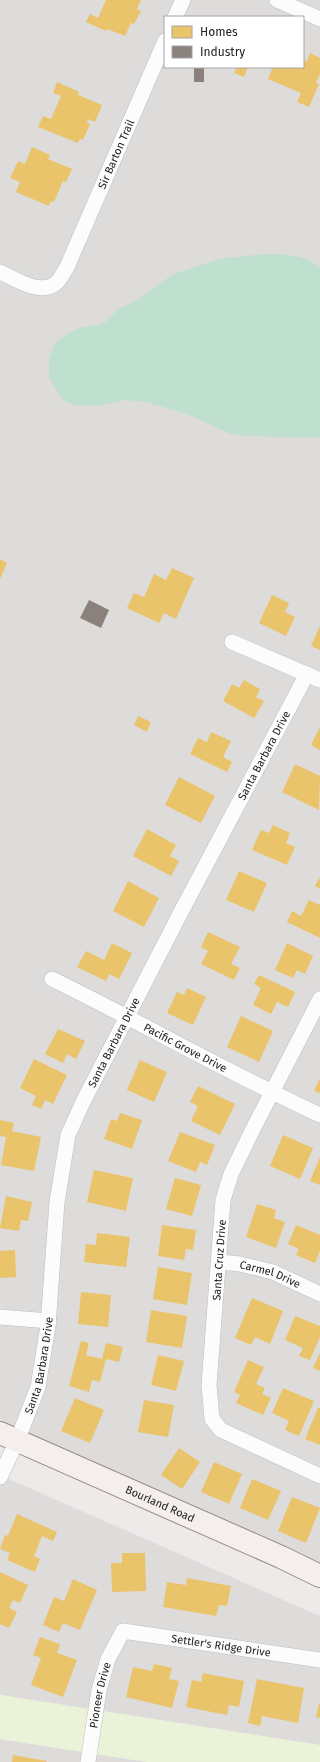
<svg xmlns="http://www.w3.org/2000/svg" width="320" height="1762" viewBox="0 0 320 1762" font-family="'Fira Sans',sans-serif">
<rect width="100%" height="100%" fill="#efeaea"/>
<g fill="#dedbdb" fill-rule="evenodd">
<path d="M0,0H320V1565L0,1420ZM165,17H303V67H165Z"/>
<polygon points="0,1475 320,1616 320,1745 0,1695"/>
<polygon points="0,1739 147,1762 0,1762"/>
</g>
<polygon fill="#eaf2d7" points="0,1695 320,1745 320,1762 147,1762 0,1739"/>
<path fill="#bfe0cf" d="M268,254C287,254 304,255 320,267V438L249,436L231,434L187,414L146,402L125,400L98,406L74,405L63,400L49,378V358L55,343L68,333L83,327L99,325L106,322L117,310L137,300L173,274L224,258Z"/>
<g fill="#e9c46a">
<polygon points="106,0 141,0 137,9 141,11 134,24 131,23 125,36 107,29 106,31 86,22 90,14 98,18"/>
<polygon points="310,53 320,58 320,74 316,83 319,84 309,107 297,102 301,93 268,79 273,67 303,67 303,60 307,61"/>
<polygon points="237,67 248,67 244,77 234,73"/>
<polygon points="57,82 79,92 78,95 102,105 95,122 88,119 87,123 90,124 83,140 80,139 78,143 38,127 43,116 51,119 61,96 53,93"/>
<polygon points="32,147 50,155 48,159 72,169 66,182 63,181 54,202 51,201 49,206 16,192 20,182 10,178 18,161 25,164"/>
<polygon points="0,559 7,563 0,579"/>
<polygon points="172,568 194,578 176,619 164,613 159,623 127,608 134,593 144,597 154,574 166,580"/>
<polygon points="272,595 289,603 285,612 295,617 286,636 259,623"/>
<polygon points="320,626 320,650 311,646"/>
<polygon points="244,680 260,689 256,697 264,701 254,718 223,701 232,684 239,688"/>
<polygon points="138,716 151,722 147,732 134,725"/>
<polygon points="320,727 320,750 311,745"/>
<polygon points="211,732 231,741 223,757 232,762 227,772 190,754 198,738 207,742"/>
<polygon points="295,764 320,776 319,810 282,792"/>
<polygon points="179,777 215,796 201,823 165,805"/>
<polygon points="273,825 290,833 286,843 295,847 287,865 252,850 261,830 269,833"/>
<polygon points="147,829 176,845 170,856 179,861 171,876 133,856"/>
<polygon points="239,871 267,883 254,912 226,900"/>
<polygon points="320,877 320,889 315,886"/>
<polygon points="128,881 159,898 144,927 113,911"/>
<polygon points="309,900 320,905 320,938 287,922 292,911 301,916"/>
<polygon points="208,932 240,947 231,964 240,968 234,980 201,964 208,951 201,947"/>
<polygon points="112,943 132,953 119,979 109,974 106,981 77,967 86,951 104,960"/>
<polygon points="287,943 313,956 305,974 297,970 293,978 275,970"/>
<polygon points="259,975 295,992 288,1007 277,1002 271,1014 253,1005 261,988 254,984"/>
<polygon points="187,988 206,997 193,1025 167,1013 177,992 184,995"/>
<polygon points="241,1016 273,1031 259,1062 227,1047"/>
<polygon points="58,1029 85,1041 76,1059 67,1054 63,1063 45,1054"/>
<polygon points="34,1059 67,1075 53,1104 45,1100 41,1109 32,1105 36,1096 20,1088"/>
<polygon points="140,1060 167,1072 154,1102 127,1090"/>
<polygon points="320,1078 320,1093 314,1091"/>
<polygon points="198,1086 235,1104 220,1135 191,1121 198,1106 190,1102"/>
<polygon points="120,1113 142,1120 132,1149 104,1139 111,1119 117,1121"/>
<polygon points="0,1120 14,1123 12,1131 41,1137 34,1171 1,1165 6,1137 0,1136"/>
<polygon points="180,1132 215,1145 207,1165 200,1162 196,1172 168,1161"/>
<polygon points="283,1135 313,1148 300,1179 270,1166"/>
<polygon points="320,1157 320,1185 310,1181"/>
<polygon points="94,1170 133,1178 126,1211 87,1202"/>
<polygon points="175,1178 201,1185 192,1216 166,1209"/>
<polygon points="6,1196 32,1202 28,1221 21,1220 19,1231 0,1228"/>
<polygon points="257,1204 276,1210 274,1218 285,1222 276,1248 246,1237"/>
<polygon points="162,1225 196,1230 193,1250 186,1249 184,1260 158,1256"/>
<polygon points="296,1225 320,1235 320,1251 315,1263 296,1255 299,1249 288,1244"/>
<polygon points="97,1233 130,1237 126,1267 84,1262 86,1244 96,1245"/>
<polygon points="15,1250 16,1277 0,1278 0,1251"/>
<polygon points="158,1267 192,1273 187,1305 153,1299"/>
<polygon points="81,1292 111,1295 108,1327 78,1324"/>
<polygon points="252,1298 283,1311 270,1344 255,1337 251,1345 235,1338"/>
<polygon points="151,1310 187,1316 182,1348 146,1342"/>
<polygon points="295,1316 320,1326 320,1337 310,1360 299,1356 303,1348 285,1340"/>
<polygon points="81,1341 89,1343 86,1355 102,1359 106,1343 123,1347 119,1362 106,1359 100,1382 92,1380 89,1392 69,1386"/>
<polygon points="320,1353 320,1371 313,1368"/>
<polygon points="158,1355 184,1361 176,1391 151,1385"/>
<polygon points="248,1360 264,1367 256,1384 265,1388 262,1394 271,1398 263,1415 236,1403 240,1395 234,1392"/>
<polygon points="283,1388 314,1401 299,1436 285,1430 289,1421 272,1413"/>
<polygon points="75,1398 104,1410 90,1443 61,1431"/>
<polygon points="144,1400 174,1405 168,1437 138,1432"/>
<polygon points="318,1408 320,1408 320,1445 305,1439"/>
<polygon points="179,1448 200,1462 182,1489 161,1475"/>
<polygon points="214,1462 242,1474 229,1504 201,1492"/>
<polygon points="252,1479 281,1491 268,1520 240,1508"/>
<polygon points="292,1497 320,1508 306,1543 278,1531"/>
<polygon points="17,1514 57,1532 53,1541 42,1536 34,1556 40,1559 35,1572 7,1560 10,1553 0,1549 5,1535 8,1536"/>
<polygon points="122,1553 145,1553 146,1591 112,1592 111,1563 122,1563"/>
<polygon points="0,1572 28,1585 20,1603 13,1600 9,1608 17,1612 9,1628 0,1624"/>
<polygon points="187,1578 231,1586 227,1606 219,1605 216,1616 163,1607 167,1582 186,1585"/>
<polygon points="73,1579 97,1590 80,1630 63,1623 59,1632 43,1625 54,1597 64,1601"/>
<polygon points="40,1637 60,1644 57,1653 77,1660 63,1697 31,1685 41,1658 33,1655"/>
<polygon points="154,1664 172,1668 169,1679 179,1681 172,1708 126,1697 133,1667 152,1671"/>
<polygon points="203,1673 244,1681 239,1707 229,1705 227,1715 186,1707 192,1680 201,1682"/>
<polygon points="257,1679 304,1688 298,1723 262,1716 260,1726 248,1723"/>
<polygon points="319,1704 320,1704 320,1718 316,1717"/>
<polygon points="13,1755 47,1761 47,1762 12,1762"/>
</g>
<g fill="#8a817c">
<rect x="194" y="67" width="10" height="15"/>
<polygon points="89,600 109,610 101,628 80,618"/>
</g>
<g fill="none" stroke-linecap="round" stroke-linejoin="round">
<g stroke="#bfbdbd" stroke-width="16">
<g id="minor">
<polyline points="277,0 320,19"/>
<polyline points="175,17 183,0"/>
<path id="s1" d="M0,272C16,279 43,298 58,281C62,277 64,271 67,267L165,41"/>
<polyline points="232,642 320,680"/>
<path id="s2" d="M52,979C142,1023 229,1073 320,1115"/>
<polyline points="320,999 254,1127 231,1174 223,1200 209,1385 212,1419 221,1430 320,1476"/>
<path id="s3" d="M219,1262L240,1264L273,1272L320,1294"/>
<polyline points="0,1317 49,1321"/>
<path id="s4" d="M0,1477L17,1441L38,1387L48,1326L57,1202L68,1135L83,1102L182,910L307,674"/>
<path id="s5" d="M88,1762L99,1690L108,1659L123,1631L320,1660"/>
</g>
</g>
<g stroke="#998a82" stroke-width="24">
<g id="secondary">
<path id="s6" d="M0,1433L281,1557L320,1576"/>
</g>
</g>
<use href="#minor" stroke="#fdfcfc" stroke-width="15"/>
<use href="#secondary" stroke="#f4eeec" stroke-width="22"/>
</g>
<g text-anchor="middle" stroke-width="4" stroke-linejoin="round" paint-order="stroke">
<g font-size="11" fill="#212121" stroke="#fff">
<text dy="4" stroke="none"><textPath href="#s1" startOffset="203">Sir Barton Trail</textPath></text>
<text dy="4" stroke="none"><textPath href="#s4" startOffset="779">Santa Barbara Drive</textPath></text>
<text dy="4" stroke="none"><textPath href="#s4" startOffset="455">Santa Barbara Drive</textPath></text>
<text dy="4" stroke="none"><textPath href="#s2" startOffset="150">Pacific Grove Drive</textPath></text>
<text transform="translate(219 1260) rotate(-86)" y="4">Santa Cruz Drive</text>
<text dy="4" stroke="none"><textPath href="#s3" startOffset="53">Carmel Drive</textPath></text>
<text dy="4" stroke="none"><textPath href="#s4" startOffset="119">Santa Barbara Drive</textPath></text>
<text dy="4" stroke="none"><textPath href="#s6" startOffset="175">Bourland Road</textPath></text>
<text dy="4" stroke="none"><textPath href="#s5" startOffset="236">Settler's Ridge Drive</textPath></text>
<text dy="4" stroke="none"><textPath href="#s5" startOffset="68">Pioneer Drive</textPath></text>
</g>
</g>
<rect x="164" y="16" width="140" height="52" fill="#ffffff" stroke="#a6a6a6"/>
<rect x="172" y="26" width="20" height="12" fill="#e9c46a" stroke="#a6a6a6"/>
<text x="200" y="36" font-size="12" fill="#212121">Homes</text>
<rect x="172" y="46" width="20" height="12" fill="#8a817c" stroke="#a6a6a6"/>
<text x="200" y="56" font-size="12" fill="#212121">Industry</text>
</svg>
